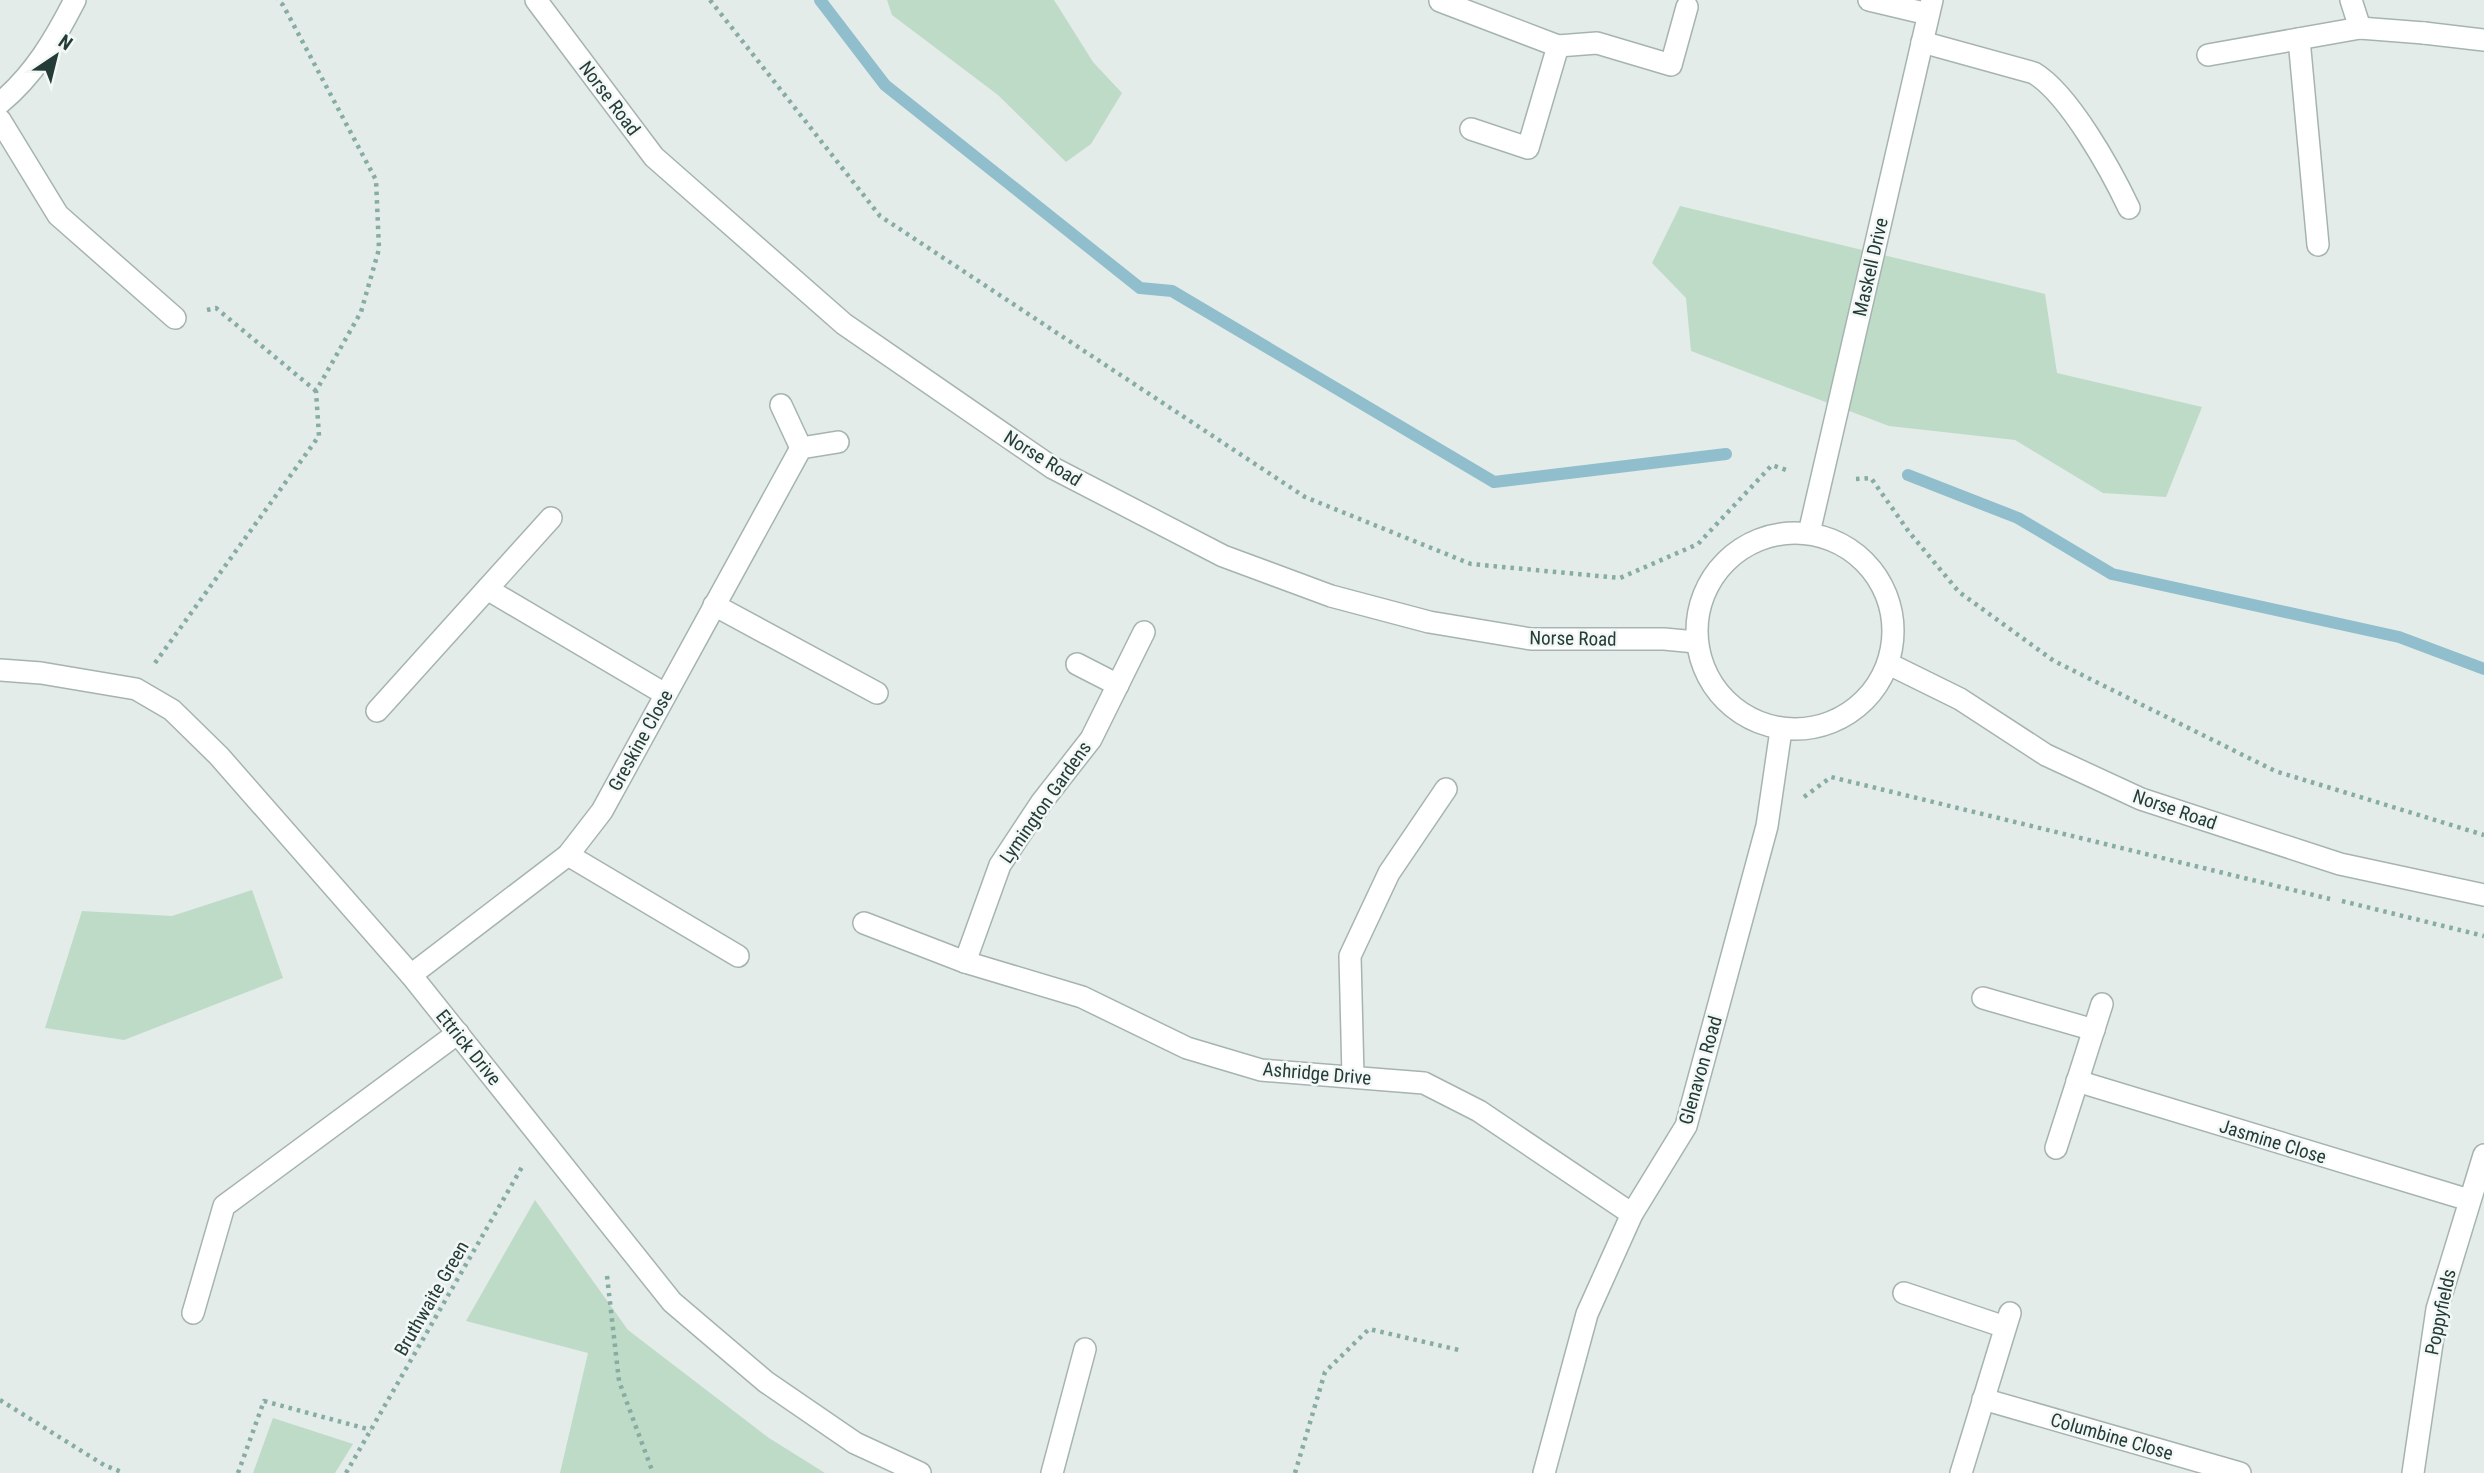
<svg xmlns="http://www.w3.org/2000/svg" width="2484" height="1473" viewBox="0 0 2484 1473" font-family="'Roboto Condensed',sans-serif">
<rect width="100%" height="100%" fill="#e3ece9"/>
<g fill="#bedbc8">
<polygon points="887,0 1054,0 1093,62 1122,93 1091,144 1066,162 998,95 892,15"/>
<polygon points="1680,206 2045,294 2057,373 2202,407 2166,497 2103,493 2015,440 1889,426 1691,351 1686,298 1652,263"/>
<polygon points="252,890 283,978 124,1040 45,1028 82,911 172,916"/>
<polygon points="535,1200 628,1330 769,1438 825,1473 560,1473 588,1353 466,1321"/>
<polygon points="273,1418 353,1444 335,1473 253,1473"/>
</g>
<g fill="none" stroke-linecap="round" stroke-linejoin="round">
<g stroke="#90becc" stroke-width="12">
<polyline points="820,0 885,85 1140,288 1172,291 1494,482 1726,454"/>
<polyline points="1908,475 2018,518 2112,574 2399,637 2484,669"/>
</g>
<g stroke="#a6b4b0" stroke-width="24">
<g id="service">
<polyline points="1869,0 1928,14"/>
<polyline points="2424,33 2484,40"/>
<polyline points="2299,39 2318,245"/>
<path d="M1922,42L2034,73C2069,94 2111,170 2129,208"/>
<polyline points="0,120 58,215 175,318"/>
<polyline points="1471,129 1528,148 1558,46 1597,43 1671,65 1687,7"/>
<polyline points="487,589 665,694"/>
<polyline points="714,605 877,693"/>
<polyline points="377,711 551,518"/>
<polyline points="568,855 738,956"/>
<polyline points="1983,998 2094,1030"/>
<polyline points="1904,1293 2005,1327"/>
<polyline points="1052,1473 1085,1349"/>
</g>
</g>
<g stroke="#a6b4b0" stroke-width="24">
<g id="minor">
<polyline points="2351,0 2360,28"/>
<polyline points="1440,1 1558,46"/>
<polyline points="2208,55 2360,28 2424,33"/>
<path d="M0,103C34,75 55,39 75,0"/>
<polyline points="781,405 801,448 838,442"/>
<polyline points="1809,533 1932,0"/>
<polyline points="1077,664 1118,685"/>
<polyline points="0,670 41,673 136,689 172,710 219,756 411,975 672,1302 766,1382 855,1443 920,1473"/>
<polyline points="864,923 965,962 1082,997 1187,1048 1261,1070 1424,1083 1479,1111 1632,1214"/>
<polyline points="965,962 1000,865 1041,803 1091,739 1144,632"/>
<polyline points="411,975 568,855 602,811 801,448"/>
<polyline points="1353,1076 1350,956 1389,873 1446,789"/>
<polyline points="2077,1081 2469,1200"/>
<polyline points="2056,1148 2102,1004"/>
<polyline points="193,1313 224,1206 458,1033"/>
<polyline points="1983,1399 2240,1473"/>
<polyline points="1544,1473 1587,1314 1632,1214 1686,1126 1767,826 1781,730"/>
<polyline points="1961,1473 2010,1313"/>
<polyline points="2413,1473 2437,1309 2484,1155"/>
</g>
</g>
<g stroke="#a6b4b0" stroke-width="24">
<g id="tertiary">
<polyline points="536,0 654,157 844,324 1053,468 1223,556 1331,596 1429,622 1531,639 1664,639 1696,642"/>
<circle cx="1795" cy="631" r="98"/>
<polyline points="1889,664 1960,699 2046,755 2141,799 2340,864 2484,895"/>
</g>
</g>
<g stroke="#86aca3" stroke-width="4.5" stroke-dasharray="3.5 5" stroke-linecap="butt">
<polyline points="710,0 880,216 1305,497 1471,564 1620,578 1698,544 1772,465 1789,471"/>
<polyline points="207,310 216,308 316,391"/>
<polyline points="1856,479 1871,478 1909,532 1959,592 2054,661 2275,771 2484,835"/>
<polyline points="155,663 319,436 316,391 361,312 379,249 376,180 283,5 277,0"/>
<polyline points="1804,797 1831,777 2330,899"/>
<polyline points="2342,901 2484,936"/>
<polyline points="607,1276 619,1381 653,1473"/>
<polyline points="0,1400 104,1465 124,1473"/>
<polyline points="238,1473 264,1401 371,1430"/>
<polyline points="346,1473 522,1167"/>
<polyline points="1295,1473 1325,1372 1369,1329 1459,1350"/>
</g>
<use href="#service" stroke="#fff" stroke-width="21"/>
<use href="#minor" stroke="#fff" stroke-width="21"/>
<use href="#tertiary" stroke="#fff" stroke-width="21"/>
</g>
<g text-anchor="middle" stroke-width="5" stroke-linejoin="round" paint-order="stroke">
<g font-size="19" fill="#243c37" stroke="#f3f8f6">
<text transform="translate(610 98) rotate(53)" y="7">Norse Road</text>
<text transform="translate(1870 267) rotate(-77)" y="7">Maskell Drive</text>
<text transform="translate(1043 458) rotate(32)" y="7">Norse Road</text>
<text transform="translate(1573 638) rotate(1)" y="7">Norse Road</text>
<text transform="translate(640 740) rotate(-61)" y="7">Greskine Close</text>
<text transform="translate(1045 802) rotate(-55)" y="7">Lymington Gardens</text>
<text transform="translate(2175 809) rotate(19)" y="7">Norse Road</text>
<text transform="translate(469 1047) rotate(51)" y="7">Ettrick Drive</text>
<text transform="translate(1700 1070) rotate(-74)" y="7">Glenavon Road</text>
<text transform="translate(1317 1073) rotate(5)" y="7">Ashridge Drive</text>
<text transform="translate(2273 1141) rotate(17)" y="7">Jasmine Close</text>
<text transform="translate(431 1298) rotate(-60)" y="7">Bruthwaite Green</text>
<text transform="translate(2440 1312) rotate(-78)" y="7">Poppyfields</text>
<text transform="translate(2112 1436) rotate(16)" y="7">Columbine Close</text>
</g>
</g>
<g transform="translate(56 56) rotate(35)" stroke="#f3f8f6" stroke-width="5" paint-order="stroke">
<path d="M0-5L12 26L0 18L-12 26Z" fill="#243c37"/>
<text y="-10" font-size="19" font-weight="bold" text-anchor="middle" fill="#243c37">N</text>
</g>
</svg>
